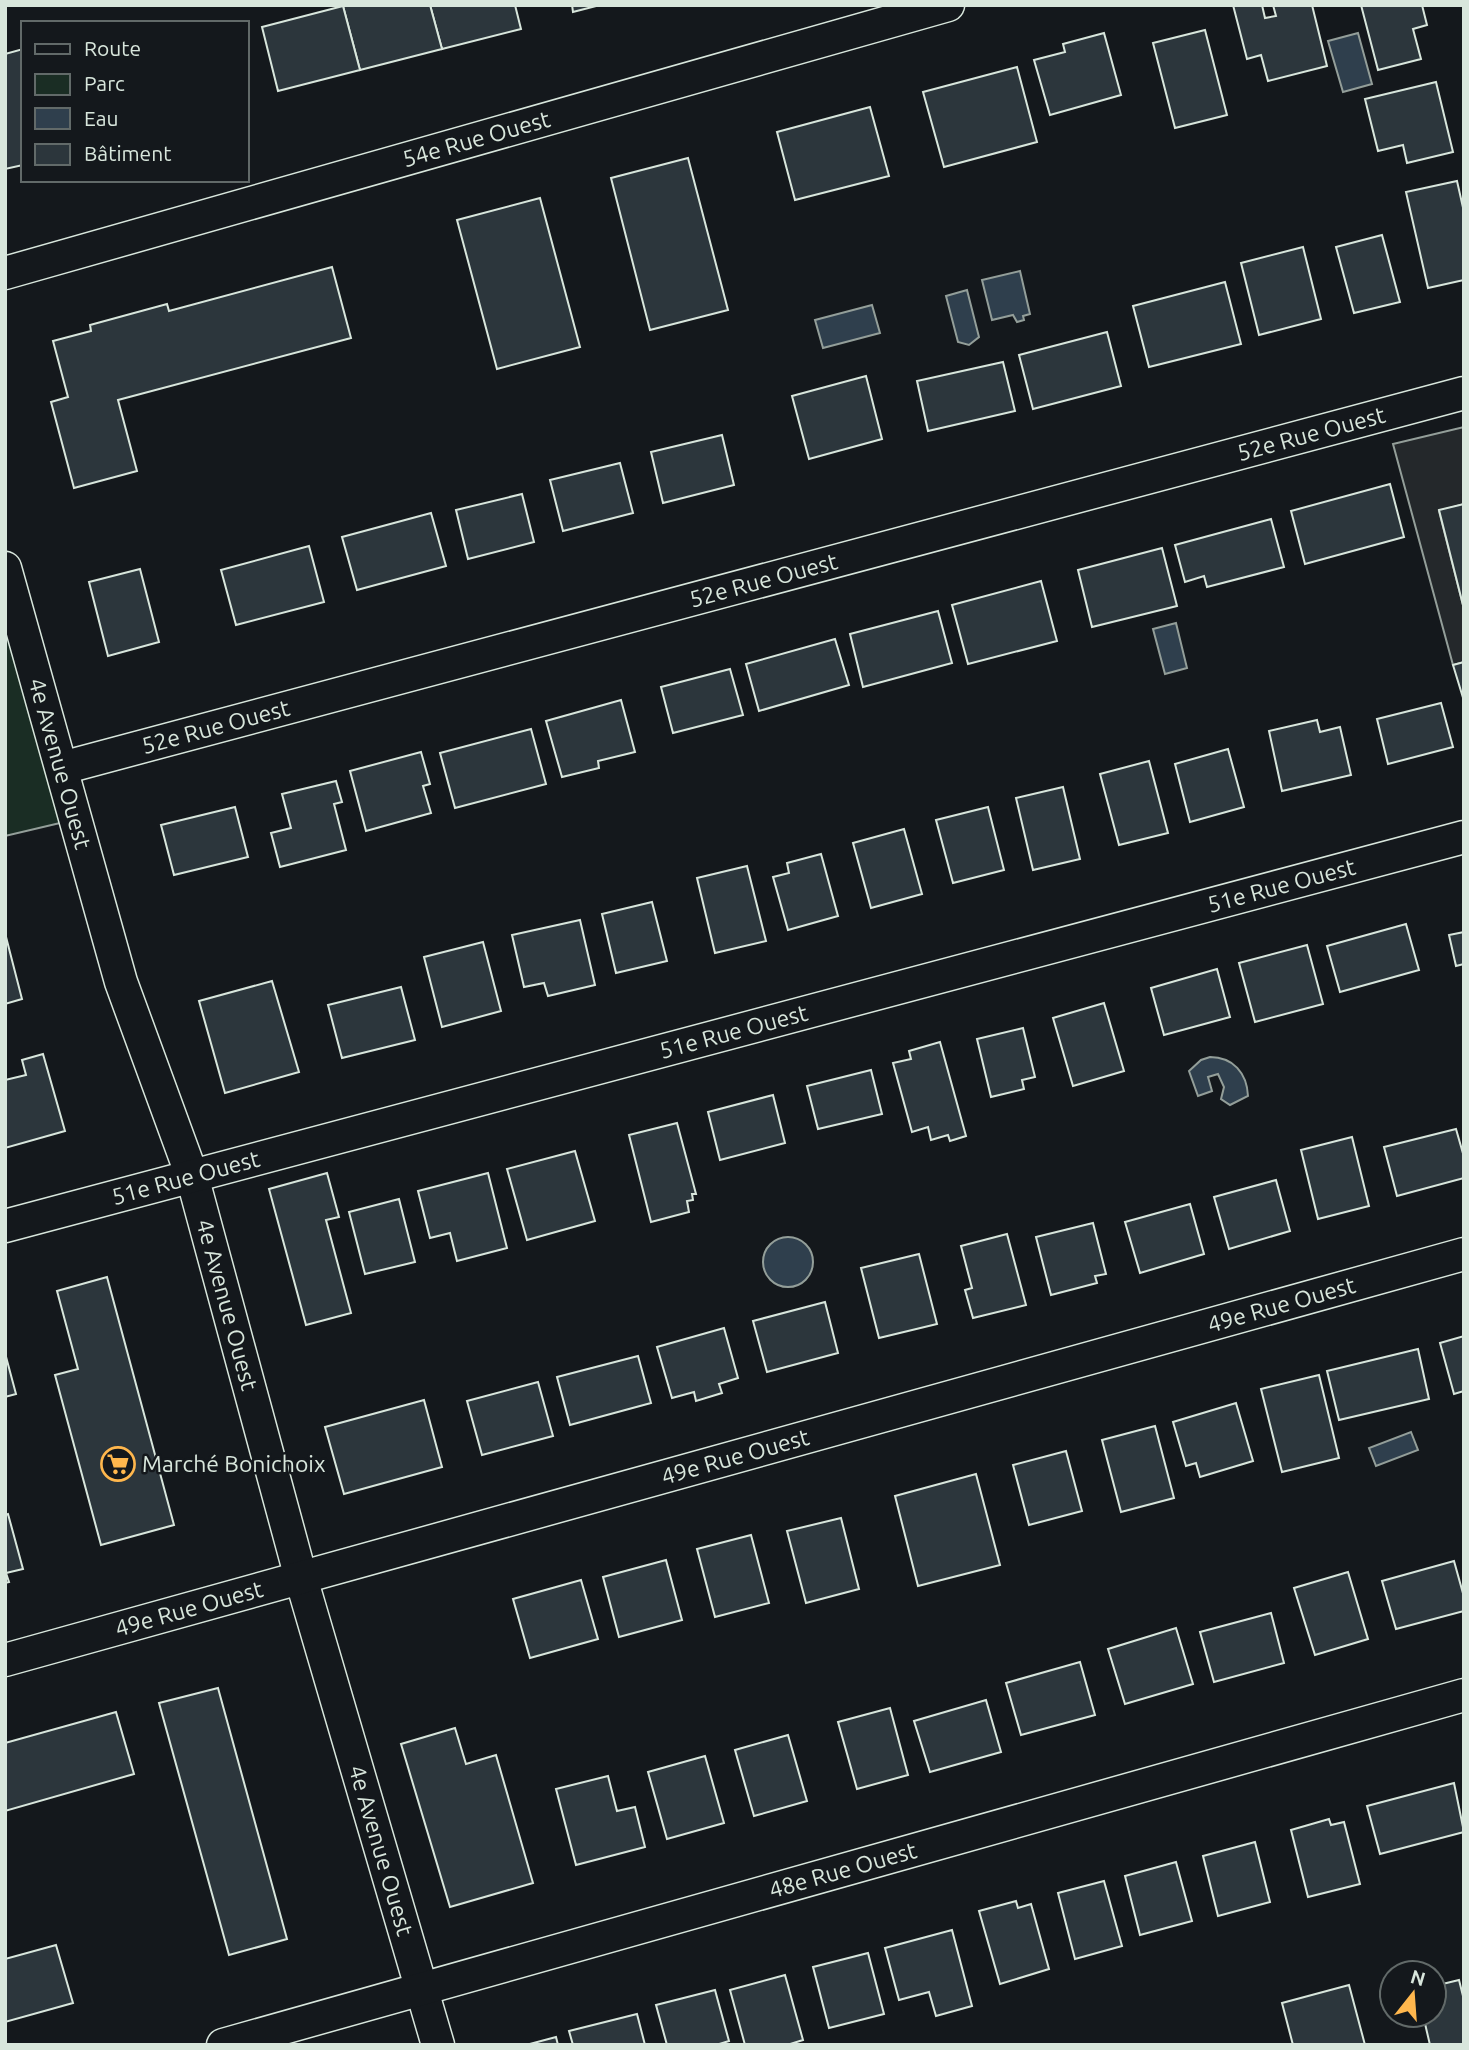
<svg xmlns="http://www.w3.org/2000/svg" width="1469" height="2050" viewBox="0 0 1469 2050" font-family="Ubuntu,sans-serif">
<rect width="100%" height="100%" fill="#14181c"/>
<polygon fill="#1a2d24" stroke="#939e99" stroke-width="2" points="5,568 77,819 5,836"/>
<polygon fill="#24282b" stroke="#939e99" stroke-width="2" points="1464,427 1464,504 1439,511 1464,609 1464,662 1453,665 1393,444"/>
<g fill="#2f3f4d" stroke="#939e99" stroke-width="2">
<polygon points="1358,33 1372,84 1343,92 1328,41"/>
<polygon points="1020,271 1030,314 1023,316 1024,320 1017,322 1013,315 992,320 982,280"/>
<polygon points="967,290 979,337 969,345 958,342 946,296"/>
<polygon points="872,305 880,333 823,348 815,320"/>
<polygon points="1176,623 1187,668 1165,674 1153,629"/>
<path d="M1210,1057C1233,1057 1247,1073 1248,1096L1230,1105L1221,1099L1224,1087L1218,1074L1208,1077L1212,1091L1198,1096L1189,1071L1201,1060Z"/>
<circle cx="788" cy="1262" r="25"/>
<polygon points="1411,1432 1418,1450 1376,1466 1369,1448"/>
</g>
<g fill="#2c363c" stroke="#d8e6dc" stroke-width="2">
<polygon points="430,5 515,5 521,29 442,49"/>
<polygon points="430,5 442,49 360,70 343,6"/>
<polygon points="572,5 600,5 573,12"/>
<polygon points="1233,5 1262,5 1265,18 1276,16 1273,5 1312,5 1327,66 1268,81 1261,55 1247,59"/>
<polygon points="1361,5 1422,5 1427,25 1413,29 1421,59 1378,70"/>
<polygon points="343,6 360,70 278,91 262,27"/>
<polygon points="1205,30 1227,115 1175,128 1153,43"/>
<polygon points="1104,33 1121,95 1050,115 1034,60 1065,52 1063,44"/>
<polygon points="23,49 23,165 5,169 5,54"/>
<polygon points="1017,67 1037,142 944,167 923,92"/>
<polygon points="1436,82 1453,152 1407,163 1403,145 1378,151 1365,99"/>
<polygon points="870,107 889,176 795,200 777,132"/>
<polygon points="688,158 728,310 650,330 611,178"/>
<polygon points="1457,181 1464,212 1464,280 1428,288 1406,192"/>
<polygon points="540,198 580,347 497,369 457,220"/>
<polygon points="1382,235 1400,302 1354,313 1336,247"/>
<polygon points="1303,247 1321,319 1259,335 1241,263"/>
<polygon points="332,267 351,338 118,400 137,471 74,488 51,402 68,397 53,341 91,331 90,325 167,304 169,311"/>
<polygon points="1225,282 1241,344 1149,367 1133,306"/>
<polygon points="1107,332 1121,386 1033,409 1019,355"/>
<polygon points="1003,362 1015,411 928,431 917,381"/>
<polygon points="866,376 882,439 809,459 792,396"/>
<polygon points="722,435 734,485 663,503 651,452"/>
<polygon points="620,463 633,513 563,531 550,480"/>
<polygon points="1390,484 1404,537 1305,564 1291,511"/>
<polygon points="522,494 534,542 468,559 456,510"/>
<polygon points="1464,504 1464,609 1439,510"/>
<polygon points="431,513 446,566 357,590 342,537"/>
<polygon points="1271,519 1284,567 1207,587 1204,576 1185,582 1175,545"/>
<polygon points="309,546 324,602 236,625 221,570"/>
<polygon points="1162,548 1177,606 1092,627 1078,570"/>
<polygon points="140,569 159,642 108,656 89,582"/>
<polygon points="1041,581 1057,641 968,664 952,605"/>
<polygon points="938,611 952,663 863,687 850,634"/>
<polygon points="835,639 849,685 759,711 746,664"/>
<polygon points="1464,662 1464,701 1453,665"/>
<polygon points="730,669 743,715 673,733 661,687"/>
<polygon points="621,700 635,752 598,761 599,768 562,777 546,721"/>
<polygon points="1441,703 1453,747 1388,764 1377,719"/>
<polygon points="1317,720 1320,732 1340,727 1351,775 1282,791 1269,731"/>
<polygon points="531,729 546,784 455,808 440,753"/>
<polygon points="1228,749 1244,807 1190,822 1175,764"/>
<polygon points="421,752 430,784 423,786 431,813 366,831 350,771"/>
<polygon points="1149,761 1168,833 1119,845 1100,774"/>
<polygon points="336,781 342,802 334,804 346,850 280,867 271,833 291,828 282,794"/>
<polygon points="1063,787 1080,859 1033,870 1016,798"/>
<polygon points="235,807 248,857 174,875 161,825"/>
<polygon points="988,807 1004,870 953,883 936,820"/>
<polygon points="904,829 922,894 871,908 853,843"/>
<polygon points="821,854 838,916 788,930 773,877 789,873 787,863"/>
<polygon points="747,866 766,941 715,953 697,878"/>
<polygon points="652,902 667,961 616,973 602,914"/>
<polygon points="580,920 595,985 548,996 544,983 524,987 512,935"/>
<polygon points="1406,924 1419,970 1340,992 1327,946"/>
<polygon points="1464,932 1464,964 1456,966 1449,935"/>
<polygon points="5,933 22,999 5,1004"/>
<polygon points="483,942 501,1011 442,1027 424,957"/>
<polygon points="1307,945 1323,1004 1255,1022 1239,963"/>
<polygon points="1217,969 1230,1017 1164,1035 1151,988"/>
<polygon points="272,981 299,1072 225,1093 199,1001"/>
<polygon points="401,987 415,1040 342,1058 328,1005"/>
<polygon points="1104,1003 1124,1071 1073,1086 1053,1018"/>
<polygon points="1023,1028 1035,1077 1022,1080 1024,1089 991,1097 977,1039"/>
<polygon points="940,1042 966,1136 950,1141 948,1135 931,1140 928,1127 912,1132 893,1063 911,1059 909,1051"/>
<polygon points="43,1054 65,1131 5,1148 5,1080 26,1075 22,1060"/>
<polygon points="871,1070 882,1114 818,1129 807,1086"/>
<polygon points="773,1095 785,1143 720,1160 708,1112"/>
<polygon points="677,1123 696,1194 692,1194 693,1200 687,1201 689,1212 651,1222 629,1135"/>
<polygon points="1456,1129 1464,1157 1464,1178 1397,1196 1384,1147"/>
<polygon points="1352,1137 1369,1206 1318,1219 1301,1150"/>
<polygon points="575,1151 595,1221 527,1240 507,1169"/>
<polygon points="327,1173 339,1217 326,1220 351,1313 306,1325 269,1189"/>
<polygon points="488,1173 507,1248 457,1261 450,1233 430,1238 418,1191"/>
<polygon points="1276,1180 1290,1231 1229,1249 1214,1197"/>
<polygon points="399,1199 415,1262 365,1274 349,1212"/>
<polygon points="1190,1204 1204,1254 1140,1273 1125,1222"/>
<polygon points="1093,1223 1106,1274 1095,1276 1097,1283 1051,1295 1036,1237"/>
<polygon points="1007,1234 1026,1305 973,1318 965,1290 972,1288 961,1246"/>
<polygon points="919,1254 937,1324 879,1338 861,1268"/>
<polygon points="107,1277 174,1525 101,1545 55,1375 78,1369 57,1291"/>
<polygon points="825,1302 838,1353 767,1372 753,1321"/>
<polygon points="724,1328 738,1378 719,1384 722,1393 696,1401 694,1392 672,1398 657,1347"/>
<polygon points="1464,1336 1464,1391 1454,1394 1440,1343"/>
<polygon points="1418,1349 1429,1399 1339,1420 1327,1371"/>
<polygon points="5,1353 16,1394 5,1397"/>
<polygon points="638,1356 651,1403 570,1425 557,1377"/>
<polygon points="1319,1375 1339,1458 1282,1472 1261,1389"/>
<polygon points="538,1382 553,1436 482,1455 467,1401"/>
<polygon points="424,1400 442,1467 344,1494 325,1427"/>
<polygon points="1236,1403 1253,1461 1200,1477 1196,1463 1186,1466 1173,1422"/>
<polygon points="1155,1426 1174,1498 1121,1512 1102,1440"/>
<polygon points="1066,1451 1082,1511 1029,1525 1013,1465"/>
<polygon points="976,1474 1000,1565 918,1586 895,1496"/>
<polygon points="8,1514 23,1569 6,1573 9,1582 5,1583 5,1515"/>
<polygon points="841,1518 859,1589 806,1603 787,1531"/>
<polygon points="751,1535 769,1603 715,1617 697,1549"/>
<polygon points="666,1560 682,1620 619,1637 603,1577"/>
<polygon points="1454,1561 1464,1597 1464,1611 1396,1629 1382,1581"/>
<polygon points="1348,1572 1368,1639 1315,1655 1294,1588"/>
<polygon points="581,1580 598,1639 530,1658 513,1599"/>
<polygon points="1271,1613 1284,1663 1214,1682 1200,1632"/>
<polygon points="1176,1628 1193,1684 1125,1704 1108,1649"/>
<polygon points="1080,1662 1095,1715 1021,1735 1006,1683"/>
<polygon points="218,1688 287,1939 229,1955 159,1703"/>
<polygon points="986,1700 1001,1752 930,1772 914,1721"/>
<polygon points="890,1708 908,1775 857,1789 838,1722"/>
<polygon points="116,1712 134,1774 5,1811 5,1743"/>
<polygon points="455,1728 466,1764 496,1755 533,1883 450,1907 401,1744"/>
<polygon points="788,1735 807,1801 754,1816 735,1750"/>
<polygon points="705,1756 724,1823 667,1839 648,1772"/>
<polygon points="608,1776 617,1811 635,1807 645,1847 576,1865 556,1789"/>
<polygon points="1454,1783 1464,1832 1380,1854 1367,1806"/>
<polygon points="1329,1819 1331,1825 1344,1822 1360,1884 1308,1897 1291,1830"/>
<polygon points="1255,1842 1270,1902 1218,1916 1203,1856"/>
<polygon points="1176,1862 1192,1921 1140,1935 1125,1876"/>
<polygon points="1104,1881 1122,1946 1075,1959 1058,1893"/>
<polygon points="1016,1901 1018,1908 1031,1904 1049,1969 1000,1984 979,1911"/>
<polygon points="952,1930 972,2006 936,2016 929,1992 899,2000 885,1948"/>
<polygon points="56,1945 73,2003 5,2022 5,1959"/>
<polygon points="868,1953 884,2014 829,2028 813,1967"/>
<polygon points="785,1975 803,2040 787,2045 745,2045 730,1990"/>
<polygon points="1459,1980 1464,2000 1464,2044 1430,2045 1423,2015 1434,2015 1434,1986"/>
<polygon points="1349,1985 1365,2045 1293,2045 1282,2003"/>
<polygon points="715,1990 729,2041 716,2045 667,2045 656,2005"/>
<polygon points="637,2014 645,2045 573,2045 569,2031"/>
<polygon points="556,2037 558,2045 526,2045"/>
</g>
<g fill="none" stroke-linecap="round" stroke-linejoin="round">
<g stroke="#d8e6dc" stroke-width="35">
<g id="street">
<path id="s1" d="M5,273L948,5"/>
<path id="s2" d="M5,568L121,982L192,1176L301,1578L438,2045"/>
<path id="s3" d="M62,768L1464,393"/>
<path id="s4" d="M5,1226L1464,837"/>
<path id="s5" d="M5,1660L1464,1254"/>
<path id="s6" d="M223,2045L1464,1695"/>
</g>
</g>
<use href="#street" stroke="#14181c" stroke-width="32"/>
</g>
<defs>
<g id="supermarket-ring" transform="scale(1.75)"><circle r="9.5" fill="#14181c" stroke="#ffb74d" stroke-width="1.5"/><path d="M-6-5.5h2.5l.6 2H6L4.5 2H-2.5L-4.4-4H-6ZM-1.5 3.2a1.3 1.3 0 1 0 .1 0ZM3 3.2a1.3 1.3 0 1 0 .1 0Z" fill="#ffb74d"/></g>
</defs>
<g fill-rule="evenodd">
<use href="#supermarket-ring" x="118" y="1464"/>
</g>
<g text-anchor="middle" stroke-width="5" stroke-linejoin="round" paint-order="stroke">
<g font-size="23" fill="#d8e6dc" stroke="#14181c">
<text dy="8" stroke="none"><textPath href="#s1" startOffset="490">54e Rue Ouest</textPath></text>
<text dy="8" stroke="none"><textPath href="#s3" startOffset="1293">52e Rue Ouest</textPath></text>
<text dy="8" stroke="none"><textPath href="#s3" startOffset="726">52e Rue Ouest</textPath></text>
<text dy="8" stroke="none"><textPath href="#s3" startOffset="159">52e Rue Ouest</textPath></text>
<text dy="8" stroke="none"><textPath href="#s2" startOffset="203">4e Avenue Ouest</textPath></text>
<text dy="8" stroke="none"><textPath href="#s4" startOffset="1321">51e Rue Ouest</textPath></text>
<text dy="8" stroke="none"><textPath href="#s4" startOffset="754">51e Rue Ouest</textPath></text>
<text dy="8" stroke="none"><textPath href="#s4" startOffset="187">51e Rue Ouest</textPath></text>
<text dy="8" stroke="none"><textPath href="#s2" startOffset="770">4e Avenue Ouest</textPath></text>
<text dy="8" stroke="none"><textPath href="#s5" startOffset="1325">49e Rue Ouest</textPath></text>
<text dy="8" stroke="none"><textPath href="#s5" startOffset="758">49e Rue Ouest</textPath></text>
<text dy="8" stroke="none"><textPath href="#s5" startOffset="191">49e Rue Ouest</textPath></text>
<text dy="8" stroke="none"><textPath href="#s2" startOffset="1337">4e Avenue Ouest</textPath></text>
<text dy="8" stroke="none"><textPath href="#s6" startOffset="644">48e Rue Ouest</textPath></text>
</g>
<g font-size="23" fill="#d8e6dc" stroke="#14181c" text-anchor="start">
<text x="142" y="1472">Marché Bonichoix</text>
</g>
</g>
<rect width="1469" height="2050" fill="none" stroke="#d8e6dc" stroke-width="14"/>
<rect x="21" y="21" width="228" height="161" fill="#14181c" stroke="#626a69" stroke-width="2"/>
<rect x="35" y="44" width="35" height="10" fill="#14181c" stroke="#626a69" stroke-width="2"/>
<text x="84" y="56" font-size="21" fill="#d8e6dc">Route</text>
<rect x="35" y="74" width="35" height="21" fill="#1a2d24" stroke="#626a69" stroke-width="2"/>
<text x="84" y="91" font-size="21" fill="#d8e6dc">Parc</text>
<rect x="35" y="108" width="35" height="21" fill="#2f3f4d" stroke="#626a69" stroke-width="2"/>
<text x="84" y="126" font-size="21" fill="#d8e6dc">Eau</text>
<rect x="35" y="144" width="35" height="21" fill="#2c363c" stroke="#626a69" stroke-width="2"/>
<text x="84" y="161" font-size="21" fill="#d8e6dc">Bâtiment</text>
<g transform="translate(1413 1994) rotate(17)"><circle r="33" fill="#14181c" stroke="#626a69" stroke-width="2"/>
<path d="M0-5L12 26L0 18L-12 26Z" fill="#ffb74d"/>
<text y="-10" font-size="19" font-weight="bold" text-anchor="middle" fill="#d8e6dc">N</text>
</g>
</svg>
